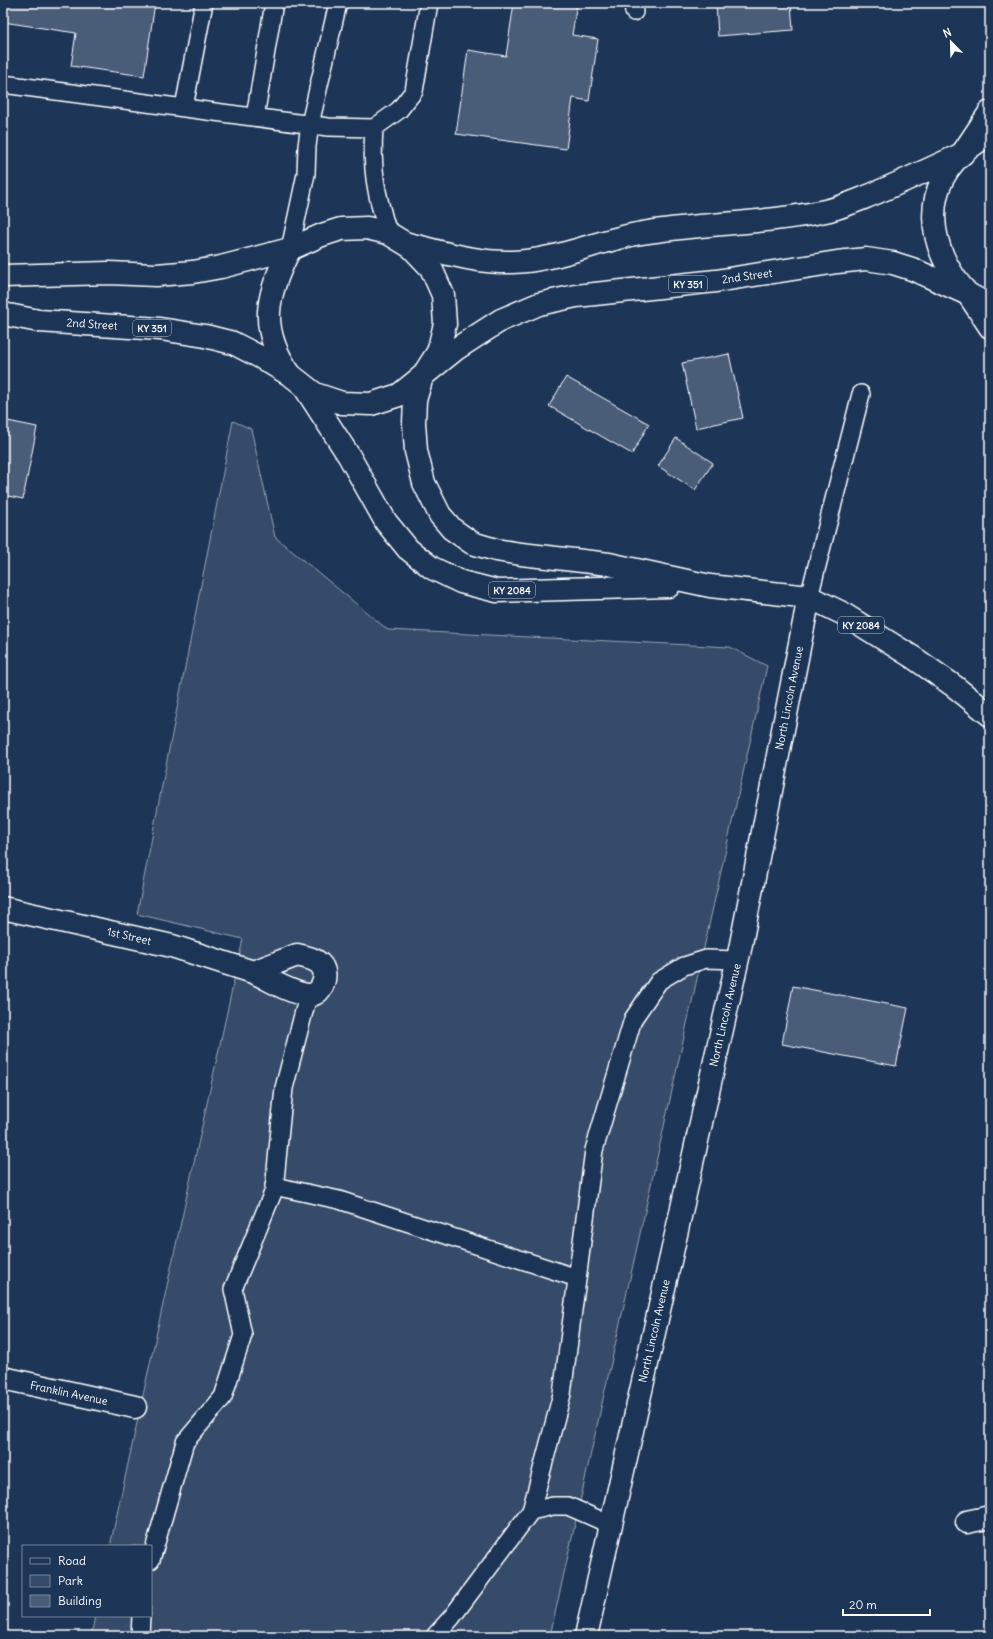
<svg xmlns="http://www.w3.org/2000/svg" width="993" height="1639" viewBox="0 0 993 1639" font-family="Delius,sans-serif">
<rect width="100%" height="100%" fill="#1d3557"/>
<filter id="ink" filterUnits="userSpaceOnUse"><feTurbulence type="fractalNoise" baseFrequency=".025" numOctaves="2"/><feDisplacementMap in="SourceGraphic" scale="8" xChannelSelector="R" yChannelSelector="G"/><feConvolveMatrix kernelMatrix="1 2 1 2 8 2 1 2 1" color-interpolation-filters="sRGB"/></filter>
<g filter="url(#ink)">
<polygon fill="#364b69" stroke="#9aa5b4" points="233,421 251,429 275,537 388,630 730,647 767,666 550,1636 91,1636 95,1616 151,1616 151,1546 110,1546 243,939 137,914"/>
<g fill="#4a5d79" stroke="#fff">
<polygon points="3,3 155,3 144,76 71,66 76,33 3,22"/>
<polygon points="514,3 577,3 572,35 598,39 589,101 573,98 566,149 456,134 468,50 506,56"/>
<polygon points="716,3 791,3 793,30 718,36"/>
<polygon points="729,354 743,418 696,428 682,363"/>
<polygon points="566,377 649,424 632,454 549,406"/>
<polygon points="3,420 37,427 23,499 3,495"/>
<polygon points="676,438 713,463 695,490 658,466"/>
<polygon points="793,986 908,1008 896,1066 782,1044"/>
</g>
<g fill="none" stroke-linecap="round" stroke-linejoin="round">
<g stroke="#fff" stroke-width="20">
<g id="service">
<polyline points="633,3 634,12"/>
<polyline points="3,84 328,127 374,128 399,110 414,91 429,3"/>
<polyline points="184,107 204,3"/>
<polyline points="255,117 274,3"/>
<path d="M374,128C371,169 376,194 388,233"/>
<polyline points="290,249 306,174 307,146 310,124 338,3"/>
<polyline points="809,597 861,394"/>
<polyline points="274,1186 339,1200 577,1278"/>
<polyline points="531,1511 562,1394 594,1150 633,1019 659,981 684,966 706,959 737,960"/>
<polyline points="151,1560 185,1442 223,1397 243,1335 233,1289 274,1190 284,1088 308,996"/>
<polyline points="140,1636 141,1616"/>
<polyline points="435,1636 452,1617 531,1511 553,1506 568,1506 611,1525"/>
</g>
</g>
<g stroke="#fff" stroke-width="25">
<g id="minor">
<polyline points="3,908 172,946 253,972"/>
<path d="M297,955C305,957 314,958 320,964C330,974 322,997 307,995C290,993 269,979 253,972Z"/>
<polyline points="3,1378 135,1407"/>
<polyline points="967,1522 990,1517"/>
<polyline points="586,1636 740,949 809,597"/>
</g>
</g>
<g stroke="#fff" stroke-width="25">
<g id="primary">
<path d="M408,244C442,252 476,263 512,262C557,261 598,240 642,233C703,223 765,224 825,211C840,208 856,201 871,195C902,182 932,168 962,154"/>
<path d="M290,249C266,295 258,329 290,374"/>
<polyline points="3,276 109,273 156,275 193,272 221,267 290,249 322,235 341,229 367,228 388,233 411,247 431,268 443,295 445,324 438,352 422,377 415,400 414,423 416,451 424,483 440,515 452,529 472,543 496,550 521,554 609,564 710,586 809,597 842,613 914,658 954,686 990,715"/>
<path d="M966,292C927,249 919,186 969,148C976,143 982,138 990,135"/>
<polyline points="3,314 39,321 160,329 205,336 233,343 262,358 292,376 315,394 342,403 371,404 399,395 456,349 501,320 539,304 576,296 716,281 837,262 866,259 893,263 912,269 968,294 990,306"/>
<polyline points="305,388 349,456 386,522 408,549 432,568 461,582 497,591 669,586"/>
</g>
</g>
<g stroke="#fff" stroke-width="25">
<g id="motorway">
<polyline points="962,154 990,112"/>
<polyline points="968,294 990,327"/>
</g>
</g>
<use href="#service" stroke="#1d3557" stroke-width="17"/>
<use href="#minor" stroke="#1d3557" stroke-width="22"/>
<use href="#primary" stroke="#1d3557" stroke-width="22"/>
<use href="#motorway" stroke="#1d3557" stroke-width="22"/>
</g>
</g>
<g text-anchor="middle" stroke-width="3" stroke-linejoin="round" paint-order="stroke">
<g fill="#1d3557" stroke="#bbc2cd" stroke-width="1">
<rect x="669" y="276" width="38" height="16" rx="3"/>
<rect x="133" y="320" width="38" height="16" rx="3"/>
<rect x="489" y="582" width="46" height="16" rx="3"/>
<rect x="838" y="617" width="46" height="16" rx="3"/>
</g>
<g font-size="10" font-weight="bold" fill="#fff">
<text x="688" y="288">KY 351</text>
<text x="152" y="332">KY 351</text>
<text x="512" y="594">KY 2084</text>
<text x="861" y="629">KY 2084</text>
</g>
<g font-size="11" fill="#fff" stroke="#1d3557">
<text transform="translate(747 276) rotate(-8)" y="4">2nd Street</text>
<text transform="translate(92 324) rotate(4)" y="4">2nd Street</text>
<text transform="translate(789 698) rotate(-79)" y="4">North Lincoln Avenue</text>
<text transform="translate(129 936) rotate(13)" y="4">1st Street</text>
<text transform="translate(725 1015) rotate(-77)" y="4">North Lincoln Avenue</text>
<text transform="translate(654 1331) rotate(-77)" y="4">North Lincoln Avenue</text>
<text transform="translate(69 1393) rotate(12)" y="4">Franklin Avenue</text>
</g>
</g>
<rect width="993" height="1639" fill="none" stroke="#1d3557" stroke-width="16"/>
<rect x="8" y="8" width="977" height="1623" fill="none" stroke="#fff" stroke-width="1.5" filter="url(#ink)"/>
<rect x="22" y="1545" width="130" height="72" fill="#1d3557" stroke="#77869a"/>
<rect x="30" y="1558" width="20" height="6" fill="#1d3557" stroke="#77869a"/>
<text x="58" y="1565" font-size="12" fill="#ffffff">Road</text>
<rect x="30" y="1575" width="20" height="12" fill="#364b69" stroke="#77869a"/>
<text x="58" y="1585" font-size="12" fill="#ffffff">Park</text>
<rect x="30" y="1595" width="20" height="12" fill="#4a5d79" stroke="#77869a"/>
<text x="58" y="1605" font-size="12" fill="#ffffff">Building</text>
<g transform="translate(951 42) rotate(337)" stroke="#1d3557" stroke-width="3" paint-order="stroke">
<path d="M0-3L7 15L0 10L-7 15Z" fill="#ffffff"/>
<text y="-6" font-size="11" font-weight="bold" text-anchor="middle" fill="#ffffff">N</text>
</g>
<path d="M843 1609v6h87v-6" fill="none" stroke="#ffffff" stroke-width="2"/>
<text x="849" y="1609" font-size="12" fill="#ffffff" stroke="#1d3557" stroke-width="3" paint-order="stroke">20 m</text>
</svg>
